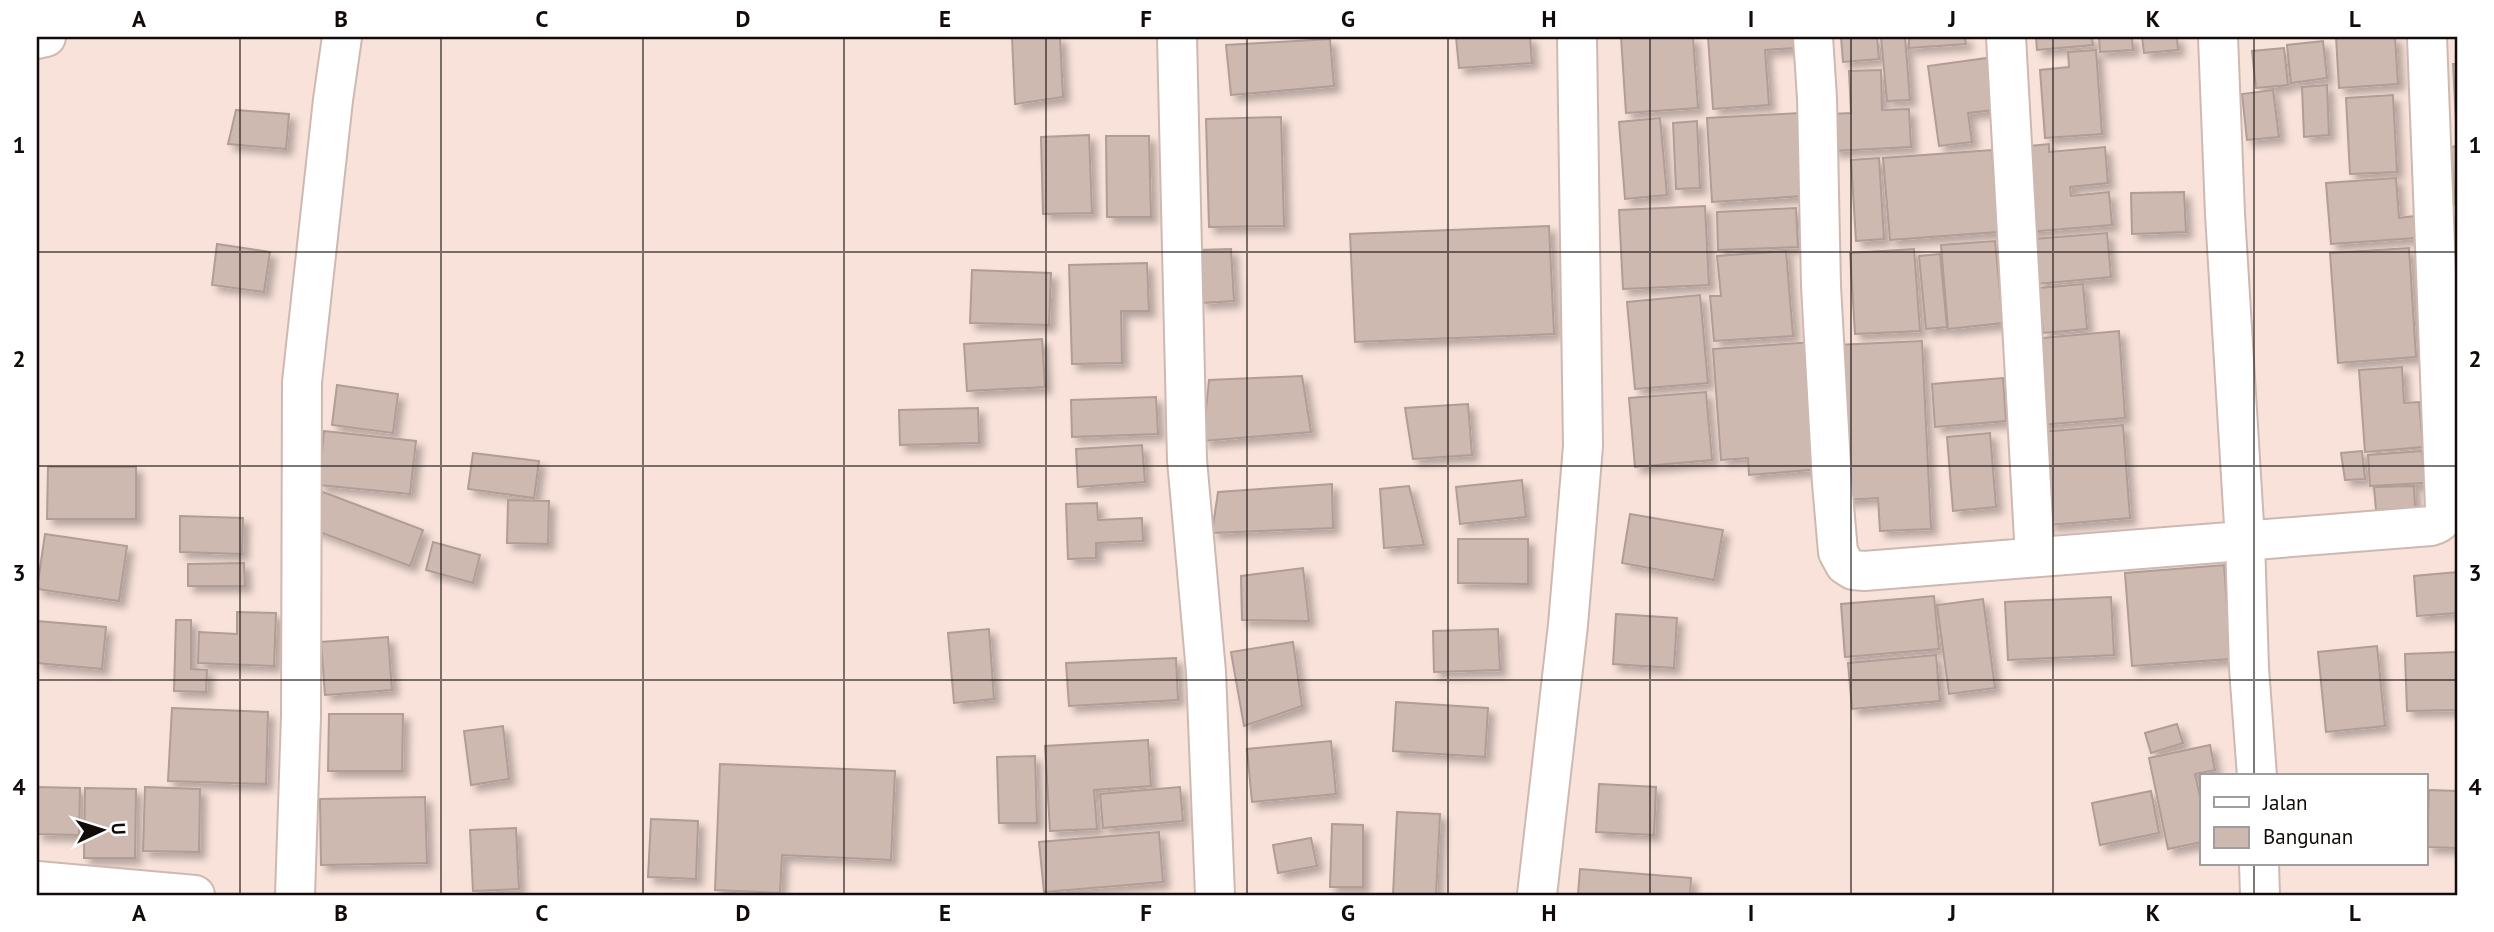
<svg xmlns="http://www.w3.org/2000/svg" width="2494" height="932" viewBox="0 0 2494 932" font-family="'PT Sans',sans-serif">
<defs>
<filter id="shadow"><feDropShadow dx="6" dy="6" stdDeviation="3.5" flood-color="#0004"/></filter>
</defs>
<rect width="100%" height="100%" fill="#f8e2d9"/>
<g fill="#ceb9b1" stroke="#b19d95" stroke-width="2" filter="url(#shadow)">
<polygon points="1012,37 1060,37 1063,97 1015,104"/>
<polygon points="1456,37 1530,37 1532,63 1459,68"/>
<polygon points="1621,37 1693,37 1698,108 1626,113"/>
<polygon points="1708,37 1794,37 1795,48 1765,50 1769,105 1713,109"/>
<polygon points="1841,37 1877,37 1879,59 1843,62"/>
<polygon points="1881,37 1905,37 1910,100 1887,101"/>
<polygon points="1909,37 1965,37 1966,44 1909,48"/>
<polygon points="2036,37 2092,37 2093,45 2037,50"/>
<polygon points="2099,37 2132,37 2133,50 2100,52"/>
<polygon points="2142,37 2177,37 2178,50 2144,53"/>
<polygon points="2336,37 2395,37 2398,84 2339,88"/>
<polygon points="1330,39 1334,86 1231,95 1226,45"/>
<polygon points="2323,41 2327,78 2291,83 2287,45"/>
<polygon points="2284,48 2288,85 2256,88 2252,51"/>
<polygon points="2096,50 2102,134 2045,138 2040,70 2069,67 2068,52"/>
<polygon points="1987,58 1994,110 1968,113 1972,142 1939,146 1928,66"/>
<polygon points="2453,64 2457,64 2457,140"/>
<polygon points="1881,70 1882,110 1909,109 1911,147 1833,151 1832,114 1851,113 1849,71"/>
<polygon points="2327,85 2329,135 2304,137 2302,87"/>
<polygon points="2273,90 2279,137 2247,140 2242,94"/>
<polygon points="2393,95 2397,172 2350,174 2346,98"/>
<polygon points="236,110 289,114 286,149 228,144"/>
<polygon points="1800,113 1804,196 1712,202 1707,118"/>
<polygon points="1281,117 1284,226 1209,227 1206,119"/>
<polygon points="1660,118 1667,195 1625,199 1619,122"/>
<polygon points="1697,121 1700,188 1676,189 1673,123"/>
<polygon points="1089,135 1092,213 1043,214 1041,137"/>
<polygon points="1106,136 1149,136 1151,217 1107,217"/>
<polygon points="2049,144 2049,152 2105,147 2108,183 2070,187 2071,196 2109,192 2112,225 2027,232 2020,147"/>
<polygon points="2457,146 2457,205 2455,205 2451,147"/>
<polygon points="1992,150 1998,232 1890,240 1883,158"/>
<polygon points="1879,158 1884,239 1856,241 1851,160"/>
<polygon points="2396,178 2399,218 2415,216 2416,238 2331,244 2326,183"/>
<polygon points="2184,192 2186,232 2132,234 2131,193"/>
<polygon points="1705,206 1709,285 1623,289 1619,210"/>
<polygon points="1796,208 1798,247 1718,250 1717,212"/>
<polygon points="1549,226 1554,334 1355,342 1350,234"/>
<polygon points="2107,233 2111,277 2037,284 2034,239"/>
<polygon points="1995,241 2003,323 1948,329 1941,245"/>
<polygon points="217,244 270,252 264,292 212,285"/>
<polygon points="2409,248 2416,357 2338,363 2330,253"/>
<polygon points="1231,249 1234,301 1201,303 1198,250"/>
<polygon points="1914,249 1920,331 1855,334 1850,253"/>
<polygon points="1786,251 1793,336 1714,341 1710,296 1721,296 1717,256"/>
<polygon points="1940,254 1947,327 1926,329 1919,256"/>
<polygon points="1147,263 1149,311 1121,311 1122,363 1072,364 1069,265"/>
<polygon points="972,270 1051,273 1049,325 970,323"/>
<polygon points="2083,284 2087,329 2043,333 2039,288"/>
<polygon points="1700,295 1708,383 1635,389 1627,302"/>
<polygon points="2119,331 2125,418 2039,425 2032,339"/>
<polygon points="1042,339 1045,387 967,391 964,344"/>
<polygon points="1922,341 1931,529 1880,531 1878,498 1843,500 1836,345"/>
<polygon points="1813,342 1822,469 1749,475 1748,458 1721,460 1713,349"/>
<polygon points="2402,367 2404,403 2419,402 2423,447 2365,452 2359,370"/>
<polygon points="1302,376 1311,432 1203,441 1209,380"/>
<polygon points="2003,378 2006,421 1935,427 1932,384"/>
<polygon points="337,385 398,394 393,433 332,425"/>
<polygon points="1706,392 1712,460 1635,467 1629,398"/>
<polygon points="1156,397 1158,434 1072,437 1071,400"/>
<polygon points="1468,404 1472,455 1413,459 1405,408"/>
<polygon points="978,408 979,443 900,445 899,410"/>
<polygon points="2123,425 2130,518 2049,525 2041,432"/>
<polygon points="324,431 416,441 410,494 319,485"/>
<polygon points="1990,433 1996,507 1953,511 1947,437"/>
<polygon points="1142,445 1145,482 1078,487 1076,449"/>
<polygon points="2362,451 2365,479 2345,480 2341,453"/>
<polygon points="2422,451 2425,483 2370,486 2368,455"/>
<polygon points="473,453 539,461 534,498 468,489"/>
<polygon points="48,467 136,467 136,519 47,519"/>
<polygon points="1522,480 1526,517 1460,524 1456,487"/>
<polygon points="1332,484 1333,528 1212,533 1218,492"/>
<polygon points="1409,486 1424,545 1384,548 1380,489"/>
<polygon points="2414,486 2415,508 2376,510 2374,487"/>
<polygon points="323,492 423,530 410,566 309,528"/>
<polygon points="508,500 549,501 548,544 507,543"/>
<polygon points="1097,503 1098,520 1142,518 1143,541 1096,543 1096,558 1068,559 1066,504"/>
<polygon points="1630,514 1723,530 1714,580 1622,563"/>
<polygon points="180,516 243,518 242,554 180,552"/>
<polygon points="45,534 127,546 119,601 37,589"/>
<polygon points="1458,539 1528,539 1528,584 1458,583"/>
<polygon points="433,542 480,555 473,583 426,570"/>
<polygon points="244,563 245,586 188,586 188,564"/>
<polygon points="2224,565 2231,659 2132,666 2125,573"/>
<polygon points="1303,568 1309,621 1242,620 1241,576"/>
<polygon points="2457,572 2457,613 2417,616 2414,576"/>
<polygon points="1934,596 1939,649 1845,657 1841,604"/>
<polygon points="2111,597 2114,655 2008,660 2005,602"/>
<polygon points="1983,599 1995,688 1949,694 1937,605"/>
<polygon points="237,612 276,613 274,666 198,663 199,632 237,634"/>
<polygon points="1616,614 1677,618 1674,668 1613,664"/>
<polygon points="176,620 191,620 191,669 207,670 206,692 174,691"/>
<polygon points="37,621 106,627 102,669 37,663"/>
<polygon points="989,629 994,699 954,703 948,633"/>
<polygon points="1498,629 1500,670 1434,672 1433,631"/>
<polygon points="388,637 392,690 325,695 321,642"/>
<polygon points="1293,642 1302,706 1244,726 1231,652"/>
<polygon points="2377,646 2385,726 2326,732 2318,652"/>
<polygon points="2457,652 2457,710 2407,711 2405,654"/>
<polygon points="1936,655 1940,701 1852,709 1848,663"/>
<polygon points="1176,658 1178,700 1069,706 1066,663"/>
<polygon points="1396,702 1488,708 1485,757 1393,751"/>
<polygon points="172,708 268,712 266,784 168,781"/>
<polygon points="329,714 403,714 402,771 328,771"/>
<polygon points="2177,724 2183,743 2151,753 2145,733"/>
<polygon points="503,726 509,779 471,785 464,731"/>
<polygon points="1148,740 1151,786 1094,790 1097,829 1050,831 1045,746"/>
<polygon points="1331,741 1336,794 1252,802 1247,749"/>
<polygon points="2210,745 2215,770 2195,774 2202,806 2202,842 2168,849 2149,758"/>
<polygon points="1035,756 1037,823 999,823 997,757"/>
<polygon points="720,764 895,771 891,860 782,855 780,893 715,890"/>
<polygon points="1599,784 1656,787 1654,835 1596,832"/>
<polygon points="37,787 80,788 79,835 37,834"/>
<polygon points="145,787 200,789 199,852 143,851"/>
<polygon points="1180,787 1183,821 1103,828 1100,794"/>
<polygon points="85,788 136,789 135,858 84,858"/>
<polygon points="2429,790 2457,791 2457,848 2427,847"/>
<polygon points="2151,791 2159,833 2100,845 2092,803"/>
<polygon points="425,797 427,863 321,865 320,799"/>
<polygon points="1397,812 1440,814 1436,895 1393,895"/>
<polygon points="651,819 698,821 696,879 648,877"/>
<polygon points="1332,824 1363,825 1363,887 1330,887"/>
<polygon points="516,828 519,889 473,891 470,830"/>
<polygon points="1159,832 1163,882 1044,892 1039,842"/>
<polygon points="1311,838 1317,866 1278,873 1273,845"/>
<polygon points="1580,869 1691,878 1690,895 1578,895"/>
</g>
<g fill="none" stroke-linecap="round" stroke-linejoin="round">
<g stroke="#ceb9b1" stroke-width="42">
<g id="minor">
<polyline points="1177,37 1187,460 1206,672 1215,895"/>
<path d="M1813,37L1817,98L1821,286L1832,483L1838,552L1845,565L1853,570L1864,571L2431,526C2442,523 2445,519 2445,508L2427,37"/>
<polyline points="2006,37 2035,557"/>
<polyline points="2218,37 2225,214 2245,541 2249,668 2257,776"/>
<polyline points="37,39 46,37"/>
<polyline points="2259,864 2260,895"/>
<polyline points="37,881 195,895"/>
<polyline points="295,895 301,716 302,382 333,100 342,37"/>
<polyline points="1537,895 1568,625 1583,446 1577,37"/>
</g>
</g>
<use href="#minor" stroke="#fff" stroke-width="38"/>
</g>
<path fill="none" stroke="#120b09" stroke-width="2" stroke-opacity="0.55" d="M240,37V895M441,37V895M643,37V895M844,37V895M1046,37V895M1247,37V895M1448,37V895M1650,37V895M1851,37V895M2053,37V895M2254,37V776M37,252H2457M37,466H2457M37,680H2457M2254,864V895"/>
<rect width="2494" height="932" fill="none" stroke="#ffffff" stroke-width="77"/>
<rect x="2200" y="774" width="228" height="91" fill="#ffffff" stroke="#a09d9d" stroke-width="2"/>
<rect x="2214" y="797" width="35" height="10" fill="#ffffff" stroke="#a09d9d" stroke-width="2"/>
<text x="2263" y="810" font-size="21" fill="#120b09">Jalan</text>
<rect x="2214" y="827" width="35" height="21" fill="#ceb9b1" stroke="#a09d9d" stroke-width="2"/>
<text x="2263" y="844" font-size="21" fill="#120b09">Bangunan</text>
<g transform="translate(102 830) rotate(86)" stroke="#ffffff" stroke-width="5" paint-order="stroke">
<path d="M0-5L12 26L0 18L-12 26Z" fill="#120b09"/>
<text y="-10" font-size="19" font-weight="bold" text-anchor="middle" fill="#120b09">U</text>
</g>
<rect x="38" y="38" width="2418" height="856" fill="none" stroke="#120b09" stroke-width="2.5"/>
<g font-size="23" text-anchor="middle" font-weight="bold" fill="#120b09">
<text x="139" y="27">A</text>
<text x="341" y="27">B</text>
<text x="542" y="27">C</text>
<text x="743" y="27">D</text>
<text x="945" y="27">E</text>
<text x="1146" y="27">F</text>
<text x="1348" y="27">G</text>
<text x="1549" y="27">H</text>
<text x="1751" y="27">I</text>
<text x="1952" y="27">J</text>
<text x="2153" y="27">K</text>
<text x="2355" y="27">L</text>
<text x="19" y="153">1</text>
<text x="2475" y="153">1</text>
<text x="19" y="367">2</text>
<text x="2475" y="367">2</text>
<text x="19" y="581">3</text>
<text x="2475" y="581">3</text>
<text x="19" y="795">4</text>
<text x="2475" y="795">4</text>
<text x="139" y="921">A</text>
<text x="341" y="921">B</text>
<text x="542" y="921">C</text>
<text x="743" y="921">D</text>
<text x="945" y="921">E</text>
<text x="1146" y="921">F</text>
<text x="1348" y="921">G</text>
<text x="1549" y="921">H</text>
<text x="1751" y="921">I</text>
<text x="1952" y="921">J</text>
<text x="2153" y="921">K</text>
<text x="2355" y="921">L</text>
</g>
</svg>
